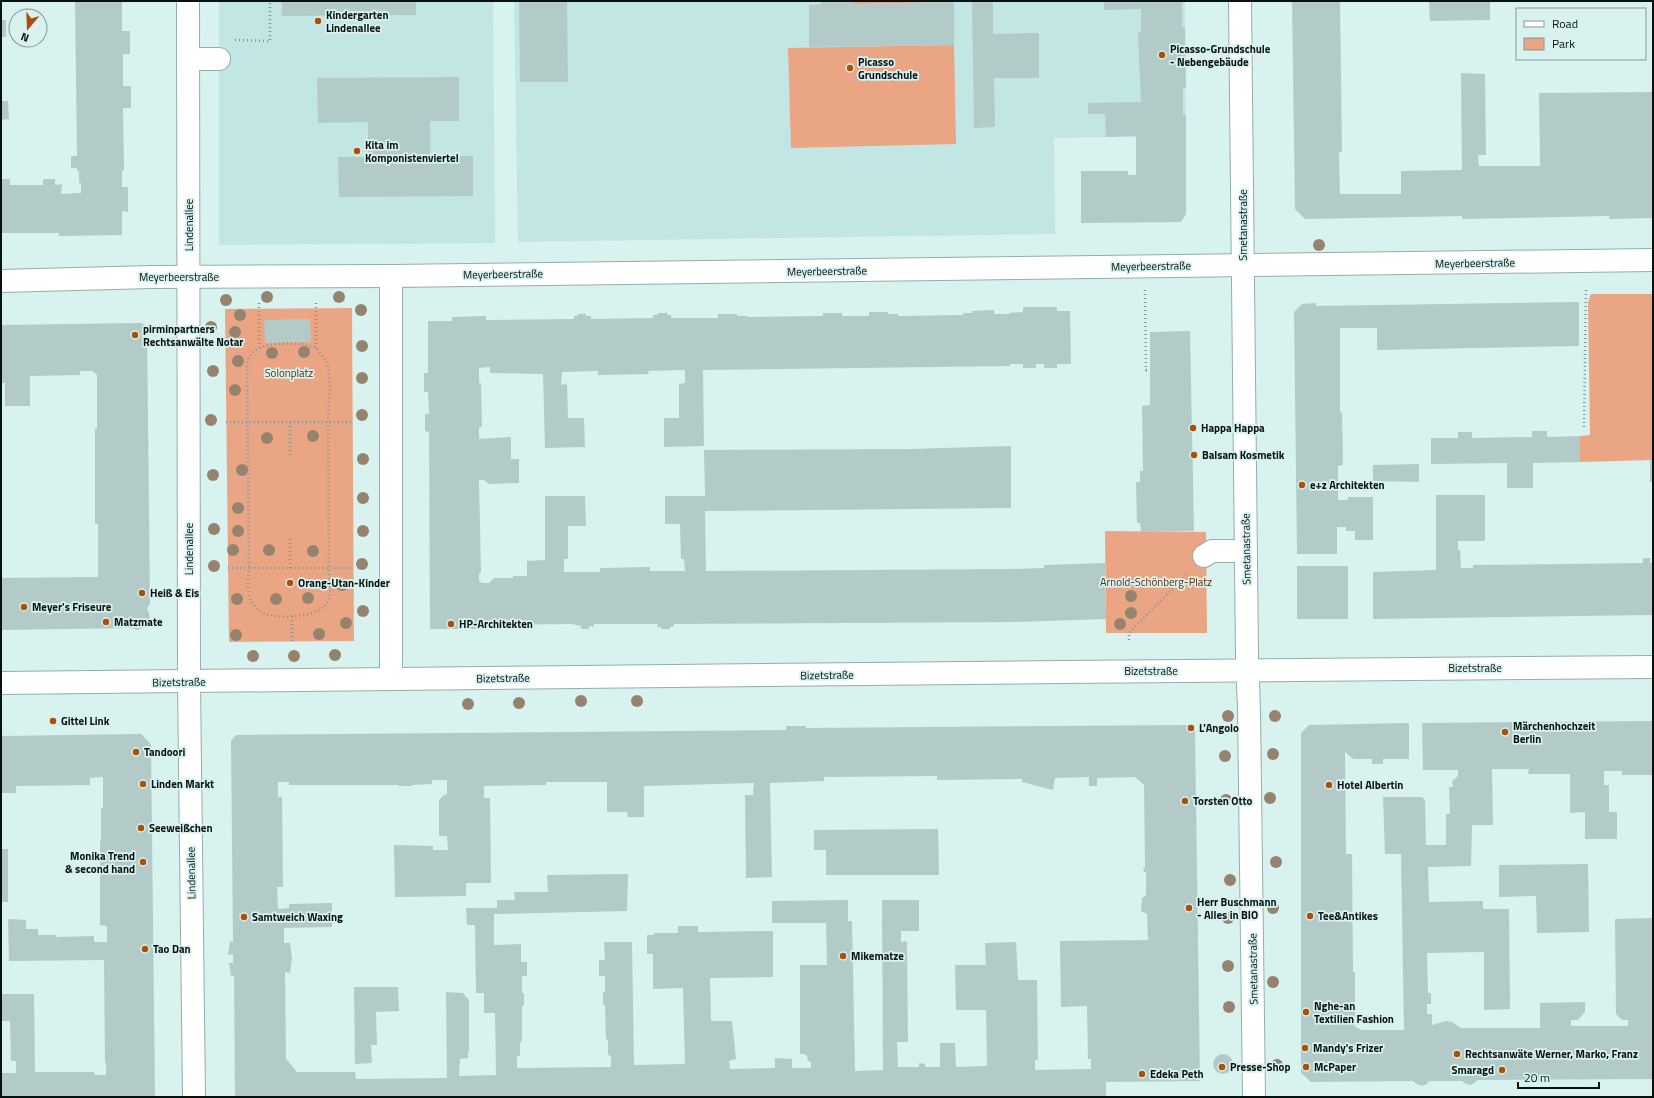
<svg xmlns="http://www.w3.org/2000/svg" width="1654" height="1098" viewBox="0 0 1654 1098" font-family="'Titillium Web',sans-serif">
<rect width="100%" height="100%" fill="#d7f2ef"/>
<g fill="#c2e6e3">
<polygon points="219,1 493,1 495,243 219,245"/>
<polygon points="514,1 1185,1 1186,136 1054,138 1055,234 518,242"/>
</g>
<g fill="#eaa684">
<polygon points="854,1 953,1 954,2 854,4"/>
<polygon points="954,45 956,144 791,148 788,48"/>
<polygon points="1591,294 1653,294 1653,460 1580,462 1580,436 1590,435 1588,302"/>
<polygon points="352,308 354,641 229,642 225,309"/>
<polygon points="1105,531 1206,532 1207,633 1106,633"/>
</g>
<g fill="#b2cbc9" fill-rule="evenodd">
<polygon points="75,1 122,1 122,31 130,31 130,54 123,54 123,86 131,86 131,108 123,108 124,171 122,170 122,187 128,187 128,212 122,211 122,235 59,236 59,233 1,233 1,179 10,179 10,185 43,185 43,179 55,179 55,185 62,184 61,194 81,193 81,183 79,183 79,171 77,171 77,168 71,168 71,156 77,156"/>
<polygon points="282,1 416,1 416,15 282,16"/>
<polygon points="519,1 567,1 568,82 520,82"/>
<polygon points="821,1 854,1 854,4 954,2 954,45 809,47 809,5 821,4"/>
<polygon points="972,1 993,1 993,34 1039,33 1039,78 994,78 995,127 974,128"/>
<polygon points="1104,1 1182,1 1182,27 1185,27 1186,88 1183,88 1183,115 1186,115 1186,214 1181,222 1081,223 1081,171 1128,171 1128,175 1136,175 1136,136 1106,137 1105,114 1088,114 1088,103 1141,102 1138,33 1141,32 1141,9 1104,10"/>
<polygon points="1292,1 1340,1 1342,152 1339,152 1340,194 1401,194 1401,171 1462,170 1461,73 1485,74 1486,155 1478,155 1479,166 1540,166 1539,93 1653,92 1653,218 1609,219 1609,216 1462,219 1462,216 1305,219 1295,209"/>
<polygon points="1429,1 1490,1 1490,20 1430,21"/>
<rect x="1" y="20" width="5" height="17"/>
<polygon points="459,77 459,121 430,121 430,156 473,156 473,196 339,197 338,157 368,157 368,122 318,123 317,78"/>
<polygon points="1,101 8,101 9,119 1,120"/>
<polygon points="1579,302 1579,346 1377,350 1377,328 1340,328 1340,412 1342,413 1343,465 1338,466 1338,500 1348,500 1348,497 1373,497 1373,540 1355,540 1355,531 1346,531 1346,527 1337,527 1337,554 1297,554 1294,312 1302,304 1316,303 1316,306"/>
<polygon points="1023,307 1057,307 1057,311 1070,311 1071,364 1057,364 1057,368 1044,368 1044,364 1036,364 1036,368 1023,368 1023,364 1010,364 1010,366 703,370 704,446 664,447 664,418 679,418 679,384 685,383 685,370 648,371 649,374 598,375 598,371 562,372 561,385 567,384 568,418 584,418 585,447 545,448 543,374 490,373 490,367 479,368 479,383 481,383 482,427 479,427 479,439 511,437 511,459 519,459 519,483 489,484 484,480 479,480 481,572 479,574 479,581 482,583 489,583 494,578 513,578 513,576 527,576 527,561 545,560 545,496 585,496 586,526 568,526 568,559 564,559 564,572 600,572 600,568 650,567 650,571 685,571 684,559 681,559 680,524 665,524 665,496 705,496 704,450 909,449 1011,446 1011,508 705,511 706,571 1012,569 1044,568 1044,565 1105,563 1106,619 1013,622 674,624 674,626 670,627 670,629 661,629 661,627 657,627 658,624 594,624 594,627 589,626 589,629 581,629 581,626 572,624 487,625 487,629 430,629 429,432 425,431 425,414 429,414 428,392 424,392 424,373 428,373 428,321 452,321 452,317 486,316 486,320 574,319 574,316 577,316 578,314 586,314 586,316 591,316 591,319 653,318 653,315 657,315 658,313 668,313 667,315 671,315 671,318 718,318 718,314 737,314 737,316 748,316 748,317 823,316 823,313 842,313 842,316 869,316 869,312 888,312 888,314 898,314 898,316 963,315 963,313 973,313 972,311 994,310 994,314 1009,314 1009,313 1023,312"/>
<polygon points="310,319 311,342 265,343 264,320"/>
<polygon points="141,323 147,326 150,604 147,608 150,617 149,622 145,627 137,630 132,628 1,630 1,578 98,577 98,524 95,524 95,429 97,429 97,375 92,371 80,371 80,375 30,376 30,406 5,406 5,383 1,383 1,325"/>
<polygon points="1190,331 1194,531 1141,532 1140,523 1137,523 1136,482 1140,482 1140,471 1143,471 1142,406 1150,405 1150,332"/>
<polygon points="1532,431 1547,431 1547,437 1580,436 1580,462 1533,463 1533,488 1507,488 1507,463 1431,464 1431,438 1458,438 1458,432 1472,432 1472,438 1532,437"/>
<rect x="1650" y="460" width="3" height="22"/>
<polygon points="1419,464 1419,482 1373,481 1373,465"/>
<polygon points="1436,495 1485,495 1485,541 1458,541 1458,550 1460,550 1461,568 1473,568 1473,565 1643,563 1643,558 1650,558 1650,563 1653,563 1653,615 1373,619 1373,572 1436,570"/>
<rect x="1297" y="566" width="51" height="53"/>
<polygon points="1653,721 1653,775 1622,775 1622,771 1604,771 1604,785 1609,785 1609,812 1617,812 1617,839 1585,839 1585,812 1570,813 1570,774 1528,774 1529,769 1492,769 1493,825 1472,825 1471,866 1428,867 1429,902 1483,901 1483,909 1509,909 1510,1009 1484,1010 1484,952 1427,953 1428,993 1431,993 1431,1004 1427,1004 1427,1014 1432,1014 1432,1025 1446,1021 1452,1022 1461,1028 1540,1028 1540,1003 1585,1002 1585,1012 1578,1020 1571,1020 1571,1026 1628,1026 1628,1020 1622,1020 1616,1014 1615,919 1653,918 1653,1079 1478,1080 1471,1085 1466,1084 1462,1081 1429,1081 1427,1084 1422,1086 1417,1084 1413,1081 1311,1082 1301,1073 1301,733 1309,725 1409,723 1409,759 1383,759 1383,764 1372,764 1372,759 1353,759 1345,752 1346,854 1352,854 1353,972 1355,972 1355,1027 1362,1030 1404,1030 1401,854 1385,854 1383,797 1422,797 1425,800 1426,845 1446,845 1446,814 1450,814 1449,787 1453,787 1452,781 1458,776 1458,770 1423,770 1422,723"/>
<path d="M1188,725L1195,731L1200,1081L1106,1082V1097H235L234,976H231L229,963H233V954L228,955L230,941L233,942L231,741L236,735L786,730V726H806V728ZM937,776V780L1022,779V782L1053,790L1055,778L1089,777V786H1097V778L1135,777L1144,785L1145,868H1143L1144,872H1146V895L1142,898L1141,911L1147,914L1148,940L1060,941L1061,1007L1087,1006L1088,1059H1091V1069L1035,1070V1060H1038L1037,980H1018L1016,942L985,943L986,965H955L956,1010H986L987,1066L956,1067L955,1043H940V1067H925V1064L919,1063V1067H898L897,1042H908L907,941L901,942V931H919V900H882L883,1070L855,1071L852,921H848V900L772,901V923H826L827,965H800V1054H804L807,1056L808,1061L811,1062V1068H792V1059L775,1058V1068L730,1069L729,1061L736,1059L732,1021H711L710,978L773,977V931L698,932V926H678V933H654V935H647V954H653V989L683,988L685,1064L634,1065L632,942H604L605,960H599V976H605V992H603V1005H605L606,1039L608,1040V1054L611,1057V1067L517,1068V1057L520,1055V1043L522,1040V1006H524V993H522V976H527V962H521V944L494,945V914L627,911L628,874L547,875L548,892H514L515,900H497V908H466L467,925H475L476,993H484V1013H495L496,1075L459,1076L460,1059L468,1058V1051H469V1000L463,993L446,992L447,1078L356,1079L355,1072H297L286,1059L285,972L290,973L292,958L290,943H284V928L332,927V903L289,904V908L278,909L277,887H283L282,797H278V782H289V785H398V786H412V785L432,784V780H447V794L444,795L439,800V836H447L448,850H433V846L394,845L395,897L466,896V883H491L490,798H484V786L546,785V782H607V812H627L628,817H644V786L754,783L753,795H745L746,878L772,877L770,783L824,781V777Z"/>
<polygon points="140,733 151,744 155,1097 1,1097 1,1073 16,1073 16,1061 11,1061 10,1021 1,1021 1,994 34,994 35,1072 94,1072 95,1075 106,1075 106,1063 105,1063 104,960 9,961 8,919 26,920 26,929 38,929 38,935 56,935 56,937 94,936 94,942 107,942 107,926 100,925 100,841 101,841 101,808 103,808 103,777 90,778 90,785 16,786 16,793 1,793 1,736 139,734"/>
<polygon points="938,829 939,875 826,875 826,850 814,850 814,830"/>
<rect x="1" y="849" width="7" height="53"/>
<polygon points="1588,864 1589,932 1537,933 1536,896 1499,897 1499,865"/>
<polygon points="354,987 398,987 399,1011 376,1012 377,1045 371,1045 372,1063 355,1064"/>
<circle cx="1223" cy="1064" r="10"/>
</g>
<g fill="none" stroke-linecap="round" stroke-linejoin="round">
<g stroke="#94aeab" stroke-width="24">
<g id="minor">
<polyline points="188,1 189,682 194,1097"/>
<polyline points="1240,1 1247,656 1249,710 1254,1097"/>
<polyline points="189,59 219,59"/>
<polyline points="1,281 151,277 391,276 1653,260"/>
<polyline points="1204,556 1212,551 1246,551"/>
<polyline points="391,679 391,276"/>
<polyline points="1,683 1062,672 1653,667"/>
</g>
</g>
<g stroke="#849795" stroke-width="2.5" stroke-dasharray="1 3" stroke-linecap="butt">
<polyline points="235,40 270,41 270,1"/>
<polyline points="1145,290 1146,370 1150,370"/>
<polyline points="259,303 259,348"/>
<polyline points="316,303 316,348"/>
<path d="M302,344L316,348L328,364L330,385L328,422L329,568H249L247,362C254,340 284,344 302,344Z"/>
<polyline points="226,422 353,422"/>
<polyline points="290,422 290,456"/>
<polyline points="1584,427 1586,287"/>
<path d="M228,568H249C248,579 246,595 253,604C257,609 262,613 268,615C284,618 323,618 329,599C332,592 329,576 329,568H354"/>
<polyline points="290,568 290,539"/>
<polyline points="292,616 292,642"/>
<polyline points="1129,640 1129,633 1187,574"/>
</g>
<use href="#minor" stroke="#fff" stroke-width="22"/>
</g>
<g fill="#96836e">
<circle cx="1319" cy="245" r="6"/>
<circle cx="267" cy="297" r="6"/>
<circle cx="339" cy="297" r="6"/>
<circle cx="226" cy="300" r="6"/>
<circle cx="361" cy="310" r="6"/>
<circle cx="240" cy="315" r="6"/>
<circle cx="211" cy="327" r="6"/>
<circle cx="235" cy="332" r="6"/>
<circle cx="362" cy="346" r="6"/>
<circle cx="304" cy="352" r="6"/>
<circle cx="272" cy="353" r="6"/>
<circle cx="238" cy="361" r="6"/>
<circle cx="213" cy="371" r="6"/>
<circle cx="362" cy="378" r="6"/>
<circle cx="235" cy="390" r="6"/>
<circle cx="362" cy="415" r="6"/>
<circle cx="211" cy="420" r="6"/>
<circle cx="313" cy="436" r="6"/>
<circle cx="267" cy="438" r="6"/>
<circle cx="363" cy="459" r="6"/>
<circle cx="242" cy="470" r="6"/>
<circle cx="213" cy="475" r="6"/>
<circle cx="363" cy="498" r="6"/>
<circle cx="238" cy="508" r="6"/>
<circle cx="214" cy="529" r="6"/>
<circle cx="238" cy="531" r="6"/>
<circle cx="363" cy="531" r="6"/>
<circle cx="233" cy="550" r="6"/>
<circle cx="269" cy="550" r="6"/>
<circle cx="313" cy="551" r="6"/>
<circle cx="362" cy="564" r="6"/>
<circle cx="214" cy="566" r="6"/>
<circle cx="342" cy="585" r="6"/>
<circle cx="1131" cy="596" r="6"/>
<circle cx="308" cy="598" r="6"/>
<circle cx="237" cy="599" r="6"/>
<circle cx="276" cy="599" r="6"/>
<circle cx="363" cy="611" r="6"/>
<circle cx="1131" cy="613" r="6"/>
<circle cx="346" cy="623" r="6"/>
<circle cx="1120" cy="624" r="6"/>
<circle cx="319" cy="634" r="6"/>
<circle cx="236" cy="635" r="6"/>
<circle cx="335" cy="655" r="6"/>
<circle cx="253" cy="656" r="6"/>
<circle cx="294" cy="656" r="6"/>
<circle cx="581" cy="701" r="6"/>
<circle cx="637" cy="701" r="6"/>
<circle cx="519" cy="703" r="6"/>
<circle cx="468" cy="704" r="6"/>
<circle cx="1228" cy="716" r="6"/>
<circle cx="1275" cy="716" r="6"/>
<circle cx="1273" cy="754" r="6"/>
<circle cx="1225" cy="756" r="6"/>
<circle cx="1270" cy="798" r="6"/>
<circle cx="1226" cy="800" r="6"/>
<circle cx="1276" cy="862" r="6"/>
<circle cx="1230" cy="880" r="6"/>
<circle cx="1273" cy="908" r="6"/>
<circle cx="1228" cy="918" r="6"/>
<circle cx="1228" cy="966" r="6"/>
<circle cx="1273" cy="982" r="6"/>
<circle cx="1229" cy="1007" r="6"/>
<circle cx="1277" cy="1065" r="6"/>
</g>
<g fill="#af4e0b" stroke="#d7f2ef" stroke-width="1.5">
<circle cx="318" cy="21" r="4"/>
<circle cx="1162" cy="55" r="4"/>
<circle cx="850" cy="68" r="4"/>
<circle cx="357" cy="151" r="4"/>
<circle cx="135" cy="335" r="4"/>
<circle cx="1193" cy="428" r="4"/>
<circle cx="1194" cy="455" r="4"/>
<circle cx="1302" cy="485" r="4"/>
<circle cx="290" cy="583" r="4"/>
<circle cx="142" cy="593" r="4"/>
<circle cx="24" cy="607" r="4"/>
<circle cx="106" cy="622" r="4"/>
<circle cx="451" cy="624" r="4"/>
<circle cx="53" cy="721" r="4"/>
<circle cx="1191" cy="728" r="4"/>
<circle cx="1505" cy="732" r="4"/>
<circle cx="136" cy="752" r="4"/>
<circle cx="143" cy="784" r="4"/>
<circle cx="1329" cy="785" r="4"/>
<circle cx="1185" cy="801" r="4"/>
<circle cx="141" cy="828" r="4"/>
<circle cx="143" cy="862" r="4"/>
<circle cx="1189" cy="908" r="4"/>
<circle cx="1310" cy="916" r="4"/>
<circle cx="244" cy="917" r="4"/>
<circle cx="145" cy="949" r="4"/>
<circle cx="843" cy="956" r="4"/>
<circle cx="1306" cy="1012" r="4"/>
<circle cx="1305" cy="1048" r="4"/>
<circle cx="1457" cy="1054" r="4"/>
<circle cx="1222" cy="1067" r="4"/>
<circle cx="1306" cy="1067" r="4"/>
<circle cx="1502" cy="1070" r="4"/>
<circle cx="1142" cy="1074" r="4"/>
</g>
<g text-anchor="middle" stroke-width="3.5" stroke-linejoin="round" paint-order="stroke">
<g font-size="11" font-weight="bold" fill="#091211" stroke="#d7f2ef" text-anchor="start">
<text x="326" y="19">Kindergarten<tspan x="326" dy="13">Lindenallee</tspan></text>
<text x="1170" y="53">Picasso-Grundschule<tspan x="1170" dy="13">- Nebengebäude</tspan></text>
<text x="858" y="66">Picasso<tspan x="858" dy="13">Grundschule</tspan></text>
<text x="365" y="149">Kita im<tspan x="365" dy="13">Komponistenviertel</tspan></text>
<text x="143" y="333">pirminpartners<tspan x="143" dy="13">Rechtsanwälte Notar</tspan></text>
<text x="1201" y="432">Happa Happa</text>
<text x="1202" y="459">Balsam Kosmetik</text>
<text x="1310" y="489">e+z Architekten</text>
<text x="298" y="587">Orang-Utan-Kinder</text>
<text x="150" y="597">Heiß &amp; Eis</text>
<text x="32" y="611">Meyer's Friseure</text>
<text x="114" y="626">Matzmate</text>
<text x="459" y="628">HP-Architekten</text>
<text x="61" y="725">Gittel Link</text>
<text x="1513" y="730">Märchenhochzeit<tspan x="1513" dy="13">Berlin</tspan></text>
<text x="1199" y="732">L'Angolo</text>
<text x="144" y="756">Tandoori</text>
<text x="151" y="788">Linden Markt</text>
<text x="1337" y="789">Hotel Albertin</text>
<text x="1193" y="805">Torsten Otto</text>
<text x="149" y="832">Seeweißchen</text>
<text x="135" y="860" text-anchor="end">Monika Trend<tspan x="135" dy="13">&amp; second hand</tspan></text>
<text x="1197" y="906">Herr Buschmann<tspan x="1197" dy="13">- Alles in BIO</tspan></text>
<text x="1318" y="920">Tee&amp;Antikes</text>
<text x="252" y="921">Samtweich Waxing</text>
<text x="153" y="953">Tao Dan</text>
<text x="851" y="960">Mikematze</text>
<text x="1314" y="1010">Nghe-an<tspan x="1314" dy="13">Textilien Fashion</tspan></text>
<text x="1313" y="1052">Mandy's Frizer</text>
<text x="1465" y="1058">Rechtsanwäte Werner, Marko, Franz</text>
<text x="1230" y="1071">Presse-Shop</text>
<text x="1314" y="1071">McPaper</text>
<text x="1494" y="1074" text-anchor="end">Smaragd</text>
<text x="1150" y="1078">Edeka Peth</text>
</g>
<g font-size="11" fill="#091211" stroke="#d7f2ef">
<text transform="translate(189 225) rotate(-90)" y="4">Lindenallee</text>
<text transform="translate(1243 225) rotate(-90)" y="4">Smetanastraße</text>
<text transform="translate(1475 263) rotate(-1)" y="4">Meyerbeerstraße</text>
<text transform="translate(1151 266) rotate(-1)" y="4">Meyerbeerstraße</text>
<text transform="translate(827 271) rotate(-1)" y="4">Meyerbeerstraße</text>
<text transform="translate(503 274) rotate(-1)" y="4">Meyerbeerstraße</text>
<text x="179" y="281">Meyerbeerstraße</text>
<text transform="translate(189 549) rotate(-90)" y="4">Lindenallee</text>
<text transform="translate(1246 549) rotate(-91)" y="4">Smetanastraße</text>
<text x="1475" y="672">Bizetstraße</text>
<text x="1151" y="675">Bizetstraße</text>
<text transform="translate(827 675) rotate(-1)" y="4">Bizetstraße</text>
<text transform="translate(503 678) rotate(-1)" y="4">Bizetstraße</text>
<text transform="translate(179 682) rotate(-1)" y="4">Bizetstraße</text>
<text transform="translate(191 873) rotate(-91)" y="4">Lindenallee</text>
<text transform="translate(1253 969) rotate(-91)" y="4">Smetanastraße</text>
</g>
<g font-size="11" fill="#612905" stroke="#d7f2ef">
<text x="289" y="377">Solonplatz</text>
<text x="1156" y="586">Arnold-Schönberg-Platz</text>
</g>
</g>
<rect width="1654" height="1098" fill="none" stroke="#091211" stroke-width="4"/>
<rect x="1516" y="8" width="130" height="52" fill="#d7f2ef" stroke="#859896"/>
<rect x="1524" y="21" width="20" height="6" fill="#ffffff" stroke="#859896"/>
<text x="1552" y="28" font-size="12" fill="#091211">Road</text>
<rect x="1524" y="38" width="20" height="12" fill="#eaa684" stroke="#859896"/>
<text x="1552" y="48" font-size="12" fill="#091211">Park</text>
<g transform="translate(28 28) rotate(199)"><circle r="19" fill="#d7f2ef" stroke="#859896"/>
<path d="M0-3L7 15L0 10L-7 15Z" fill="#af4e0b"/>
<text y="-6" font-size="11" font-weight="bold" text-anchor="middle" fill="#091211">N</text>
</g>
<path d="M1518 1082v6h81v-6" fill="none" stroke="#091211" stroke-width="2"/>
<text x="1524" y="1082" font-size="12" fill="#091211" stroke="#d7f2ef" stroke-width="3" paint-order="stroke">20 m</text>
</svg>
